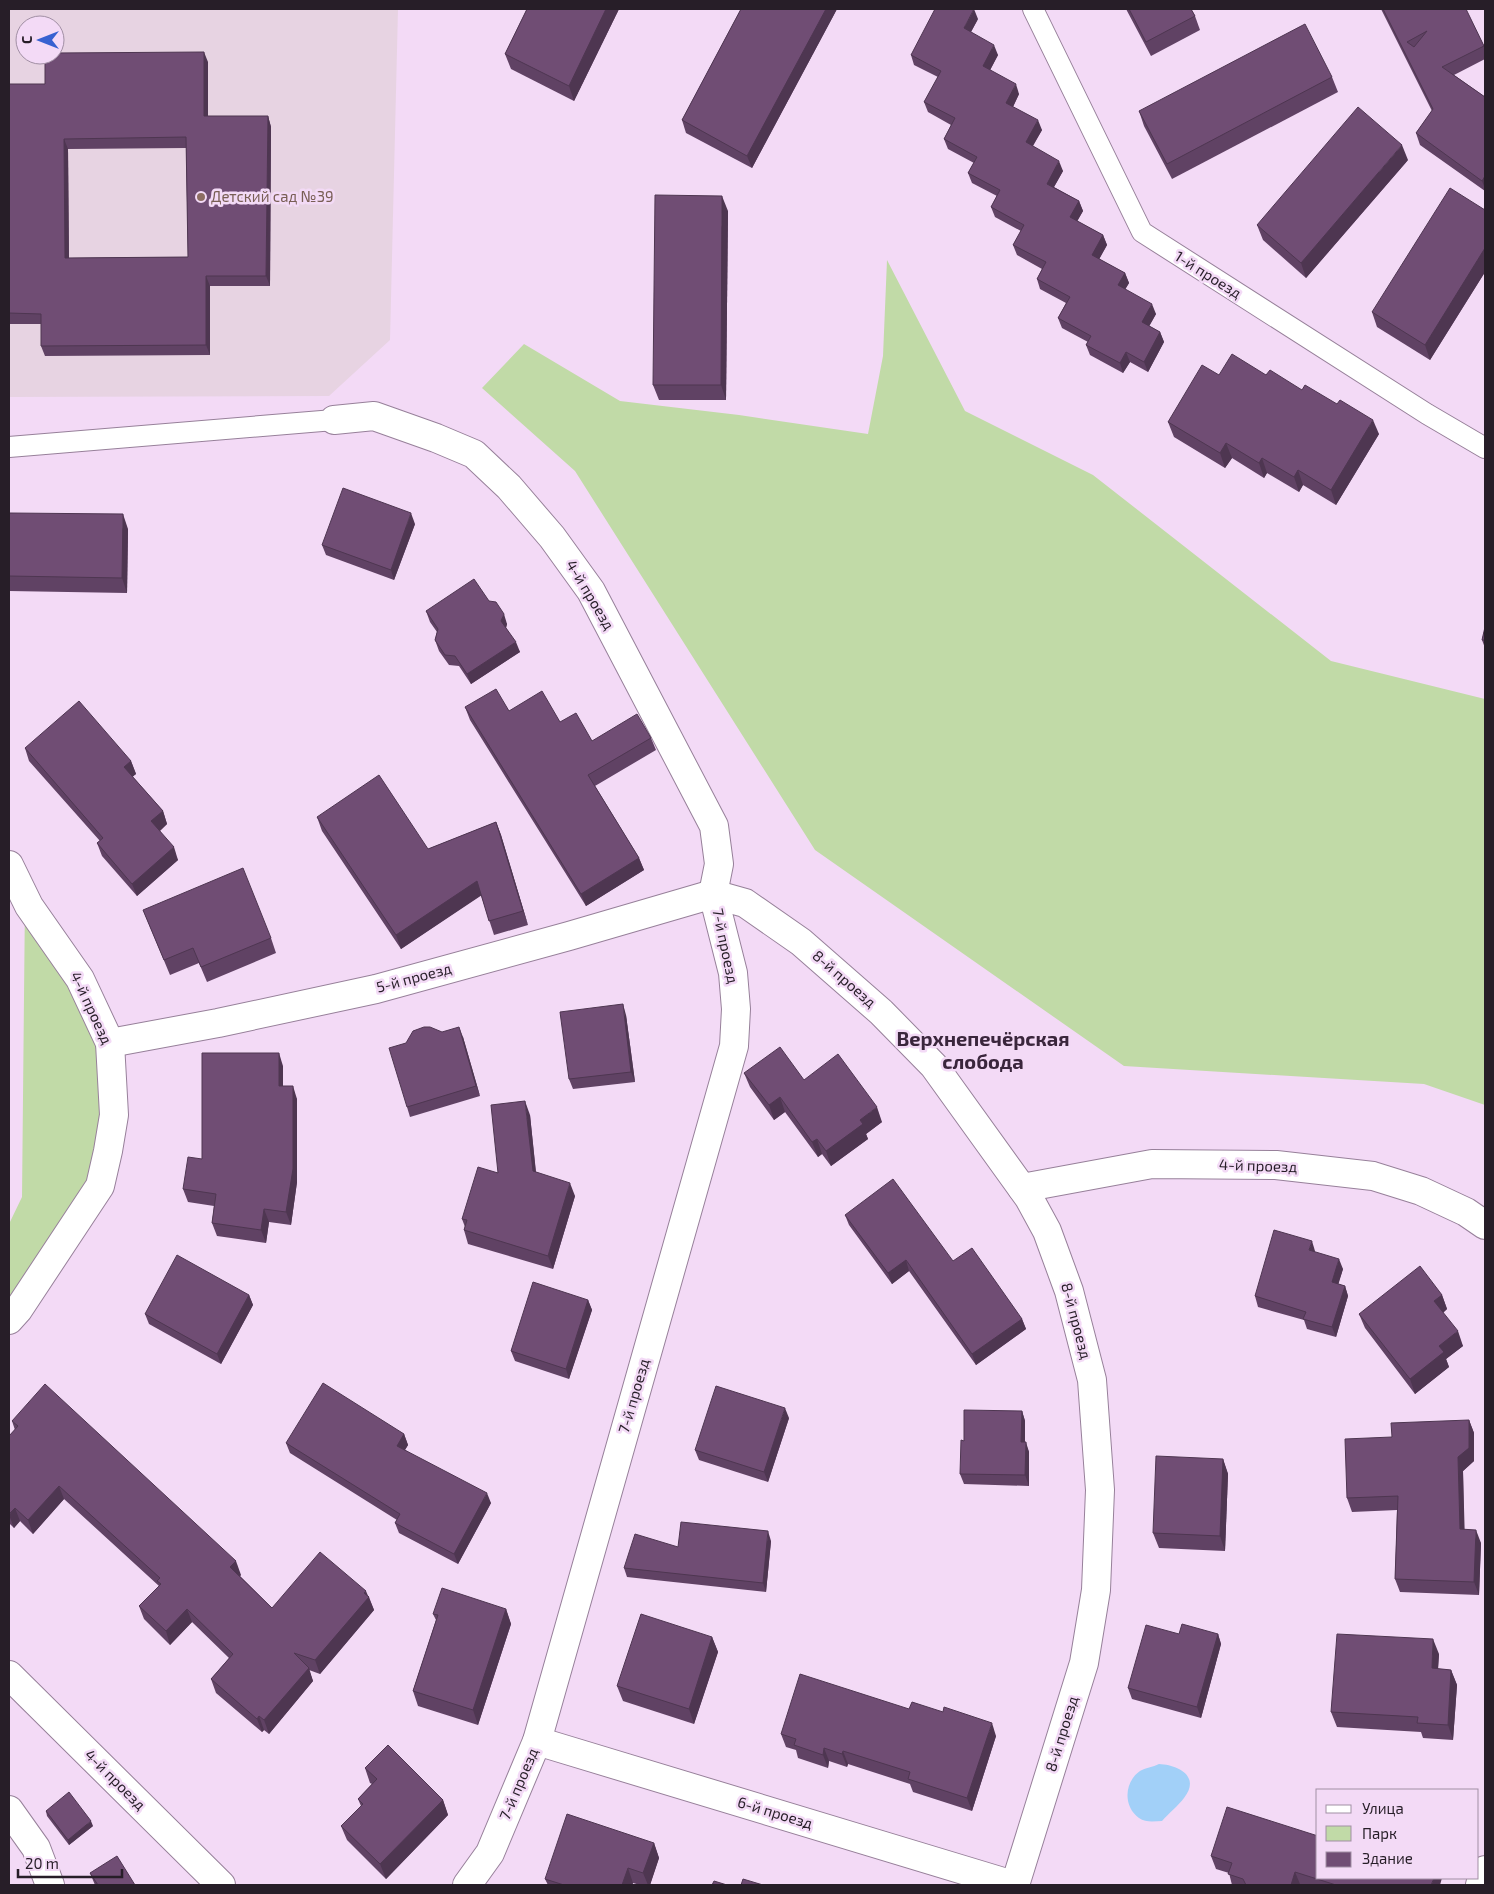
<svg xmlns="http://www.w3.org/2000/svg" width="1494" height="1894" viewBox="0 0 1494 1894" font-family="'Exo 2',sans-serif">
<rect width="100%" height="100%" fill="#f3daf6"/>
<path fill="#e7d3e2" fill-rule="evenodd" d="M9,9H398L390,340L329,396L9,397ZM25,25H55V55H25Z"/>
<g fill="#c1daa7">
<polygon points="887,260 965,411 1093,475 1331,661 1485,699 1485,1105 1424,1084 1124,1066 815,850 575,471 482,388 524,344 620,401 739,415 868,434 883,356"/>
<polygon points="25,898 106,1034 100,1186 9,1320 9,1224 22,1197"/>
</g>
<path fill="#a2d0f8" d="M1159,1764C1178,1765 1201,1776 1184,1798C1178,1806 1169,1813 1162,1821C1155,1821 1146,1823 1139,1818C1123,1807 1124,1782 1140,1771C1145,1768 1153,1767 1159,1764Z"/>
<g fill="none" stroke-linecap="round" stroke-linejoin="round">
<g stroke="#97809a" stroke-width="22">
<g id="lane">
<polyline points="1033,9 1142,232 1427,414 1485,448"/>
<polyline points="9,447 334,420"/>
</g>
</g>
<g stroke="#97809a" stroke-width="30">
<g id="street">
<polyline points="334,420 374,416 436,438 474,454 509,487 552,537 591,591 714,826 719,864 713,894 733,973 736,1009 734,1046 537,1741 490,1853 467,1885"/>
<polyline points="9,865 29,906 80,979 110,1043 114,1115 108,1151 100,1186 18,1310 9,1320"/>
<polyline points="713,894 745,903 801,942 881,1012 934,1066 1029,1198 1047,1231 1069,1291 1092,1380 1100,1490 1096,1590 1084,1663 1015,1885"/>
<polyline points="110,1043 218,1023 376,989 569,936 713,894"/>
<polyline points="1022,1188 1152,1164 1276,1165 1373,1176 1421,1191 1466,1212 1485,1225"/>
<polyline points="9,1675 221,1885"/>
<polyline points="537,1741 1013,1885"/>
<polyline points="9,1810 36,1848 50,1885"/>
<polyline points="1480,1885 1485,1870"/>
</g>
</g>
<use href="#lane" stroke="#fff" stroke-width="20"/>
<use href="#street" stroke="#fff" stroke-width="28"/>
</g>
<g fill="#604264" fill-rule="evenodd">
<polygon points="527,9 619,9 574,101 511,69 505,54"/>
<polygon points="741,9 837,9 752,168 686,133 682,120"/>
<polygon points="1126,9 1191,9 1195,16 1200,30 1151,56"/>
<polygon points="1381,9 1465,9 1484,46 1485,49 1485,59 1454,75 1485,97 1485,191 1420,145 1416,133 1432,111"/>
<polygon points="978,19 971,32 998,55 990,70 1019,94 1013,107 1042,130 1033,146 1063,171 1054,187 1079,201 1083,211 1077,221 1103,235 1107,245 1099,259 1125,273 1129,283 1125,289 1156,314 1149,326 1160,332 1164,342 1148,372 1130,362 1123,373 1090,355 1086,345 1088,342 1062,328 1058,318 1066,303 1040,289 1037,279 1042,269 1017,255 1013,245 1021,231 995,217 991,207 997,196 972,183 968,173 974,163 948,149 944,139 951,125 928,112 924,102 938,77 914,65 911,55"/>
<path d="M208,62V116H268L271,127L270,286H210V355L45,356L41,346V324H9V84H45ZM186,148L188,257L69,258L68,149Z"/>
<polygon points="1332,77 1338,92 1172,179 1144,126 1139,111"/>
<polygon points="1408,160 1306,278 1263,240 1257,225"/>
<polygon points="1485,210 1485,272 1430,360 1377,327 1372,312"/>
<polygon points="728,211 726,400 659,400 653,385"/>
<polygon points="1219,375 1266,375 1379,434 1336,505 1303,485 1299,492 1267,473 1264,478 1232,458 1225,468 1174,437 1168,422"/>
<polygon points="9,513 128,529 127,593 9,591"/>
<polygon points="415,524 394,580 326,555 322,545"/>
<polygon points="489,601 507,624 506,628 520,652 471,684 459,666 449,665 439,651 435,640 437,632 430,622 426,611"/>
<polygon points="1485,627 1485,648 1482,640"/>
<polygon points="465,707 509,711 560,722 592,741 651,738 656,750 595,786 639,858 644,870 586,906 470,720"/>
<polygon points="25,748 131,761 136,774 132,776 163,811 167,824 160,831 178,860 137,896 102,856 97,843 100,841 29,761"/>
<polygon points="317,817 428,849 496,822 501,835 528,925 494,935 481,895 401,949 322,831"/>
<polygon points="143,910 271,938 276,953 207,982 199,963 170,975"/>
<polygon points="626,1015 635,1082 573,1089 569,1079"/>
<polygon points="442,1032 463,1037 480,1096 410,1117 407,1107"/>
<polygon points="283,1066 283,1086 297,1099 297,1182 291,1225 269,1222 266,1243 217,1236 212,1223 214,1206 188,1202 183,1189 202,1159"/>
<polygon points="744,1073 804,1080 882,1122 866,1134 868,1139 831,1166 822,1154 818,1157 785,1112 774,1120 750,1087"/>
<polygon points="530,1115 536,1172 575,1196 553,1269 468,1244 464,1230 465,1227 462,1219 498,1173"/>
<polygon points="845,1215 953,1261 1022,1319 1026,1329 976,1365 909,1271 892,1284 849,1225"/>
<polygon points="1315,1251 1315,1252 1343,1269 1338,1284 1345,1286 1348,1296 1336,1337 1307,1329 1304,1320 1258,1307 1255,1296"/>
<polygon points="249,1295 253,1305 221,1364 149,1324 145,1314"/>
<polygon points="1442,1295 1447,1309 1443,1313 1463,1346 1446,1359 1449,1367 1415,1394 1365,1328 1359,1314"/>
<polygon points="588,1300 592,1310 569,1379 515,1361 511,1351"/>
<polygon points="1022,1411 1025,1421 1025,1442 1029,1452 1029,1486 964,1484 960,1474 964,1441"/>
<polygon points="789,1418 768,1482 699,1460 695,1450"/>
<polygon points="1469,1420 1474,1433 1474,1461 1463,1471 1464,1529 1481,1543 1479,1595 1400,1592 1395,1579 1397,1510 1352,1512 1347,1498 1392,1437"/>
<polygon points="12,1421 241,1575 240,1576 272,1608 368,1596 369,1597 374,1610 320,1674 309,1670 313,1681 269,1734 264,1730 262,1732 216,1693 211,1679 229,1658 192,1622 170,1645 144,1619 139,1606 159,1586 64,1499 33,1534 20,1521 14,1528 9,1523 9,1436 15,1430"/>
<polygon points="404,1434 408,1445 405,1450 491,1503 458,1564 399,1533 395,1523 397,1520 290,1453 286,1443"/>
<polygon points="1223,1459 1228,1474 1225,1551 1159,1548 1153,1533"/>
<polygon points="771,1541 766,1592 627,1577 624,1568"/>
<polygon points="506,1609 511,1624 478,1725 418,1706 413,1691 436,1620 433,1614"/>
<polygon points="1179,1634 1218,1634 1221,1644 1201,1718 1132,1699 1128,1688"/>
<polygon points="712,1637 718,1652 694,1724 623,1701 617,1686"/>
<polygon points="1439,1654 1438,1669 1451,1670 1457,1685 1453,1740 1423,1738 1421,1732 1337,1727 1331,1712"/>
<polygon points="909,1709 996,1736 972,1811 913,1792 910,1784 848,1764 847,1767 829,1761 828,1768 798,1758 796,1750 786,1747 781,1734"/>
<polygon points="365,1768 443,1800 448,1815 386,1879 347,1840 341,1826 361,1806 358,1799 372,1784 370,1783"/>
<polygon points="46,1811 93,1826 69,1845 47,1816"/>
<polygon points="654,1843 659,1858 650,1885 640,1885 633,1883 632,1885 548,1885 545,1879"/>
<polygon points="1211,1856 1440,1885 1302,1885 1300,1884 1300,1885 1232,1885 1229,1873 1216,1869"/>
<polygon points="90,1873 135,1885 95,1885"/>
</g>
<g fill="#4e3651">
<polygon points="606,9 619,9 574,101 569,86"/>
<polygon points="826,9 837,9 752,168 747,156"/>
<polygon points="974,9 978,19 967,39 964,28"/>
<polygon points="994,45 998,55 987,76 983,66"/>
<polygon points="204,52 208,62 208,127 204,116"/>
<polygon points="1016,84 1019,94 1010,113 1006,103"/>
<polygon points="268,116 271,127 270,286 266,276"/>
<polygon points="1038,120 1042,130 1029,152 1026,142"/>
<polygon points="64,139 68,149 69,268 65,258"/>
<polygon points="1402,145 1408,160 1306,278 1301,263"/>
<polygon points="1059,161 1063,171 1050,194 1047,184"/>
<polygon points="1485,176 1485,189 1482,181"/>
<polygon points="722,196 728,211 726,400 721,385"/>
<polygon points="1079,201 1083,211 1074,227 1070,217"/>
<polygon points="1103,235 1107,245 1096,265 1092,255"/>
<polygon points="1485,248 1485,272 1430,360 1425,345"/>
<polygon points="1125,273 1129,283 1122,295 1118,285"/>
<polygon points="206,276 210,286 210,355 206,345"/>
<polygon points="1152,304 1156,314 1146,332 1142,322"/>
<polygon points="1160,332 1164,342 1148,372 1144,362"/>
<polygon points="1126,352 1130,362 1123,373 1120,363"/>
<polygon points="1373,420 1379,434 1336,505 1331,490"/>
<polygon points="1226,443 1232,458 1225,468 1220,453"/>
<polygon points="1262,458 1267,473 1264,478 1259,463"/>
<polygon points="1298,470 1303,485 1299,492 1294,477"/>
<polygon points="411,513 415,524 394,580 391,570"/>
<polygon points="123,514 128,529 127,593 122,578"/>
<polygon points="504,614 507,624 505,631 501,621"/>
<polygon points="516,642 520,652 471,684 467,674"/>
<polygon points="131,761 136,774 129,780 124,767"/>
<polygon points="163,811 167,824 156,834 151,821"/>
<polygon points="496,822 501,835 528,925 523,911"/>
<polygon points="174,847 178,860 137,896 132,884"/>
<polygon points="639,858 644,870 586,906 581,894"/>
<polygon points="477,881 482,895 401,949 396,935"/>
<polygon points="623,1004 626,1015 635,1082 631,1072"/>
<polygon points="459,1027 463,1037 480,1096 476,1086"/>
<polygon points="279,1053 283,1066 283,1099 279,1086"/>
<polygon points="293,1086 297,1099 297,1182 291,1225 286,1212"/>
<polygon points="780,1097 785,1112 774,1120 769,1105"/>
<polygon points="525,1101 530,1115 537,1184 533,1171"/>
<polygon points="877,1107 882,1122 866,1134 868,1139 831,1166 826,1151 860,1120"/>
<polygon points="817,1139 822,1154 818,1157 812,1142"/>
<polygon points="570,1183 575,1196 553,1269 548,1256"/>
<polygon points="264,1209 269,1222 266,1243 261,1230"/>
<polygon points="1312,1241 1315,1251 1312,1260 1309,1250"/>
<polygon points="1339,1259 1343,1269 1336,1292 1332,1282"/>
<polygon points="906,1260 909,1271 892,1284 888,1273"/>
<polygon points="1345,1286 1348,1296 1336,1337 1332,1327"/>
<polygon points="249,1295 253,1305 221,1364 217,1354"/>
<polygon points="1442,1295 1447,1309 1439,1316 1434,1301"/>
<polygon points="588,1300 592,1310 569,1379 566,1369"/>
<polygon points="1022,1319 1026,1329 976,1365 972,1354"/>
<polygon points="1458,1331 1463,1346 1446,1359 1449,1367 1415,1394 1410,1379 1439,1346"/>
<polygon points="785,1408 789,1418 768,1482 764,1472"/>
<polygon points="1022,1411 1025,1421 1025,1452 1021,1442"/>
<polygon points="1469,1420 1474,1433 1474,1461 1463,1471 1465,1543 1460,1529 1458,1457"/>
<polygon points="404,1434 408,1445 401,1456 397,1446"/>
<polygon points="1026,1442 1029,1452 1029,1486 1025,1475"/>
<polygon points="1223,1459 1228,1474 1225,1551 1220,1536"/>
<polygon points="59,1486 64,1499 33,1534 28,1520"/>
<polygon points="487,1493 491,1503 458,1564 454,1554"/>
<polygon points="15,1508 20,1521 14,1528 9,1515"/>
<polygon points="1476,1530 1481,1543 1479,1595 1474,1582"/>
<polygon points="768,1531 771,1541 766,1592 763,1583"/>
<polygon points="236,1561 241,1575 235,1581 230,1567"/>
<polygon points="366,1591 374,1610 320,1674 315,1660"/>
<polygon points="187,1609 192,1622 170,1645 166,1631"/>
<polygon points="506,1609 511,1624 478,1725 473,1710"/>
<polygon points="1218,1634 1221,1644 1201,1718 1197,1707"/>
<polygon points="712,1637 718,1652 694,1724 689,1709"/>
<polygon points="1433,1639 1439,1654 1437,1683 1432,1668"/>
<polygon points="309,1668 313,1681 269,1734 264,1720"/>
<polygon points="1451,1670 1457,1685 1453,1740 1448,1725"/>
<polygon points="259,1716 264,1730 262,1732 257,1719"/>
<polygon points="992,1723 996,1736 972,1811 967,1798"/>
<polygon points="824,1748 829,1761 828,1768 823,1755"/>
<polygon points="843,1751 848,1764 847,1767 842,1754"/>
<polygon points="443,1800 448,1815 386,1879 380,1864"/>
<polygon points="91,1821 93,1826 69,1845 68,1840"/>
<polygon points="654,1843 659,1858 650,1885 648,1885 643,1873"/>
<polygon points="628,1868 633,1883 632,1885 622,1885"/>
<polygon points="1295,1872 1300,1884 1300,1885 1291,1885"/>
<polygon points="1434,1878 1442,1878 1440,1885 1431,1885"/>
</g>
<g fill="#704d74" stroke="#4e3651" fill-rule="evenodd">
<polygon points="527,9 606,9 569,86 505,54"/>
<polygon points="741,9 826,9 747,156 682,120"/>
<polygon points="935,9 974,9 964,28 994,45 983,66 1016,84 1006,103 1038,120 1026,142 1059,161 1047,184 1079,201 1070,217 1103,235 1092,255 1125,273 1118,285 1152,304 1142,322 1160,332 1144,362 1126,352 1120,363 1086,345 1091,336 1058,318 1070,297 1037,279 1046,262 1013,245 1024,225 991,207 1000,190 968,173 977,157 944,139 955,118 924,102 941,71 911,55"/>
<polygon points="1129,9 1191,9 1195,16 1146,42"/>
<path d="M1383,9H1466L1484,46L1442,67L1485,97V176L1482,181L1416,133L1433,109ZM1427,31L1414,47L1407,42Z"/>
<polygon points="1305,24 1332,77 1167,164 1139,111"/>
<path d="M204,52V116H268L266,276H206V345L41,346V314L9,313V84H45V55H55V53ZM186,137L188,257L65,258L64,139Z"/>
<polygon points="1358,107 1402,145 1301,263 1257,225"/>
<polygon points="1450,188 1485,210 1485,248 1425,345 1372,312"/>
<polygon points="655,195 722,196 721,385 653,385"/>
<polygon points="1232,354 1266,375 1270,370 1302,390 1305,385 1337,404 1340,400 1373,420 1331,490 1298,470 1294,477 1262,458 1259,463 1226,443 1220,453 1168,422 1202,365 1219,375"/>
<polygon points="343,488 411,513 391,570 322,545"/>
<polygon points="9,513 123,514 122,578 9,576"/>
<polygon points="474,579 489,601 496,602 504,614 501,621 516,642 467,674 455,656 445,655 435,640 438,629 426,611"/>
<polygon points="1485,627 1485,640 1482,640"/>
<polygon points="496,689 509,711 542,691 560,722 576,713 592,741 637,714 651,738 588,775 639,858 581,894 465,707"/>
<polygon points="79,701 131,761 124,767 163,811 151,821 174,847 132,884 97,843 103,838 25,748"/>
<polygon points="379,775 428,849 496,822 523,911 489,921 477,881 396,935 317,817"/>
<polygon points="243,868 271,938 201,967 193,948 164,960 143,910"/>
<polygon points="623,1004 631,1072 569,1079 560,1012"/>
<polygon points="424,1027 430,1027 442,1032 459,1027 476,1086 407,1107 389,1048 406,1043 413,1031"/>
<polygon points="780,1047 804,1080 838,1054 877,1107 860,1120 863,1124 826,1151 817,1139 812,1142 780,1097 769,1105 744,1073"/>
<polygon points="202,1053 279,1053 279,1086 293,1086 293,1169 286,1212 264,1209 261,1230 212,1223 216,1194 183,1189 188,1157 202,1159"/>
<polygon points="525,1101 533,1171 570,1183 548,1256 464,1230 467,1220 462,1219 478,1167 498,1173 491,1105"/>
<polygon points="893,1179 953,1261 972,1248 1022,1319 972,1354 906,1260 888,1273 845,1215"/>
<polygon points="1274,1230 1312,1241 1309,1250 1339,1259 1332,1282 1345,1286 1332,1327 1303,1319 1306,1312 1255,1296"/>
<polygon points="177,1255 249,1295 217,1354 145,1314"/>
<polygon points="1420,1266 1442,1295 1434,1301 1458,1331 1439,1346 1444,1352 1410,1379 1359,1314"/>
<polygon points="533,1282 588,1300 566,1369 511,1351"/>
<polygon points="323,1383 404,1434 397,1446 487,1493 454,1554 395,1523 400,1514 286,1443"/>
<polygon points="45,1384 236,1561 230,1567 272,1608 320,1552 366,1591 364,1593 369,1597 315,1660 294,1653 309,1668 264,1720 259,1716 257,1719 211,1679 233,1654 187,1609 166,1631 139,1606 161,1584 157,1581 160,1578 59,1486 28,1520 15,1508 9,1514 9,1436 18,1426 12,1421"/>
<polygon points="716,1386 785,1408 764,1472 695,1450"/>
<polygon points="964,1410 1022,1411 1021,1442 1026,1442 1025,1475 960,1474 961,1440 964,1441"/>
<polygon points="1469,1420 1469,1448 1458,1457 1460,1529 1476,1530 1474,1582 1395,1579 1398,1496 1347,1498 1345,1439 1392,1437 1391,1423"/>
<polygon points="1156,1456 1223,1459 1220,1536 1153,1533"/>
<polygon points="681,1522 768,1531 763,1583 624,1568 635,1534 678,1547"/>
<polygon points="442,1588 506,1609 473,1710 413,1691 438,1615 433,1614"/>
<polygon points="641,1614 712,1637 689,1709 617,1686"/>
<polygon points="1182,1624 1218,1634 1197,1707 1128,1688 1146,1625 1179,1634"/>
<polygon points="1337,1634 1433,1639 1432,1668 1451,1670 1448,1725 1417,1723 1418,1717 1331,1712"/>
<polygon points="800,1674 909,1709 912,1702 943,1712 944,1707 992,1723 967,1798 908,1779 910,1772 843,1751 842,1754 824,1748 823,1755 794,1745 796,1739 781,1734"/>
<polygon points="388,1745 443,1800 380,1864 341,1826 363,1804 358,1799 377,1779 365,1768"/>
<polygon points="69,1792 91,1821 68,1840 46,1811"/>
<polygon points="1227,1807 1318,1836 1318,1878 1434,1878 1431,1885 1336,1885 1295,1872 1291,1885 1246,1885 1243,1879 1228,1874 1232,1863 1211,1856"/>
<polygon points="567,1814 654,1843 643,1873 628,1868 622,1885 564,1885 545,1879"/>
<polygon points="117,1856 135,1885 98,1885 90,1873"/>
<polygon points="743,1879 763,1885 741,1885"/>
<polygon points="714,1881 727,1885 712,1885"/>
</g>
<circle fill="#8d6e63" stroke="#f3daf6" stroke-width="2" cx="201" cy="197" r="5"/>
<g text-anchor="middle" stroke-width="5" stroke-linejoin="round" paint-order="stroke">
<g font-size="15" fill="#785e54" stroke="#f3daf6" text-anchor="start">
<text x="211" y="202">Детский сад №39</text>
</g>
<g font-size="15" fill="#271e28" stroke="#f3daf6">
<text transform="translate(1208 275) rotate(32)" y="5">1-й проезд</text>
<text transform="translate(590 595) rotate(59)" y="5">4-й проезд</text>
<text transform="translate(725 946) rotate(78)" y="5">7-й проезд</text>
<text transform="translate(414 978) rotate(-15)" y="5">5-й проезд</text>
<text transform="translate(844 979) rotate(41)" y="5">8-й проезд</text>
<text transform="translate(91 1008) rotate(65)" y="5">4-й проезд</text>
<text transform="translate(1258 1166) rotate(2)" y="5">4-й проезд</text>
<text transform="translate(1076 1321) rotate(75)" y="5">8-й проезд</text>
<text transform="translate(634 1396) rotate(-74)" y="5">7-й проезд</text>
<text transform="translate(1062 1734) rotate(-73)" y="5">8-й проезд</text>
<text transform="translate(115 1780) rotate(45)" y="5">4-й проезд</text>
<text transform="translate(519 1784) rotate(-67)" y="5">7-й проезд</text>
<text transform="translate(775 1813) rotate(17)" y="5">6-й проезд</text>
</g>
<g font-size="20" font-weight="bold" fill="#3a263c" stroke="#f3daf6">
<text x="983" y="1046">Верхнепечёрская<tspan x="983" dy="23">слобода</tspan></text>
</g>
</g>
<rect width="1494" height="1894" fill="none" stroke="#271e28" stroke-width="20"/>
<rect x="1316" y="1789" width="162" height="90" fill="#f3daf6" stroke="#a18fa4"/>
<rect x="1326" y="1805" width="25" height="8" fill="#ffffff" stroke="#a18fa4"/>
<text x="1362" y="1814" font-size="15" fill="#271e28">Улица</text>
<rect x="1326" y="1826" width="25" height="15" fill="#c1daa7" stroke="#a18fa4"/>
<text x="1362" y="1839" font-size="15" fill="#271e28">Парк</text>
<rect x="1326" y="1852" width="25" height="15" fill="#704d74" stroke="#a18fa4"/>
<text x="1362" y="1864" font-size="15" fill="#271e28">Здание</text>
<g transform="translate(40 40) rotate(270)"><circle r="24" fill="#f3daf6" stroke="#a18fa4"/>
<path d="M0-4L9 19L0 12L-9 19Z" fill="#3761d1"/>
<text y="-8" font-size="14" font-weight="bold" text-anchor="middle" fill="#271e28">С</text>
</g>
<path d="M18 1869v8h104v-8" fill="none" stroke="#271e28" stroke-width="2.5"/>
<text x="25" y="1869" font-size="15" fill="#271e28" stroke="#f3daf6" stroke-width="4" paint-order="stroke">20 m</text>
</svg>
